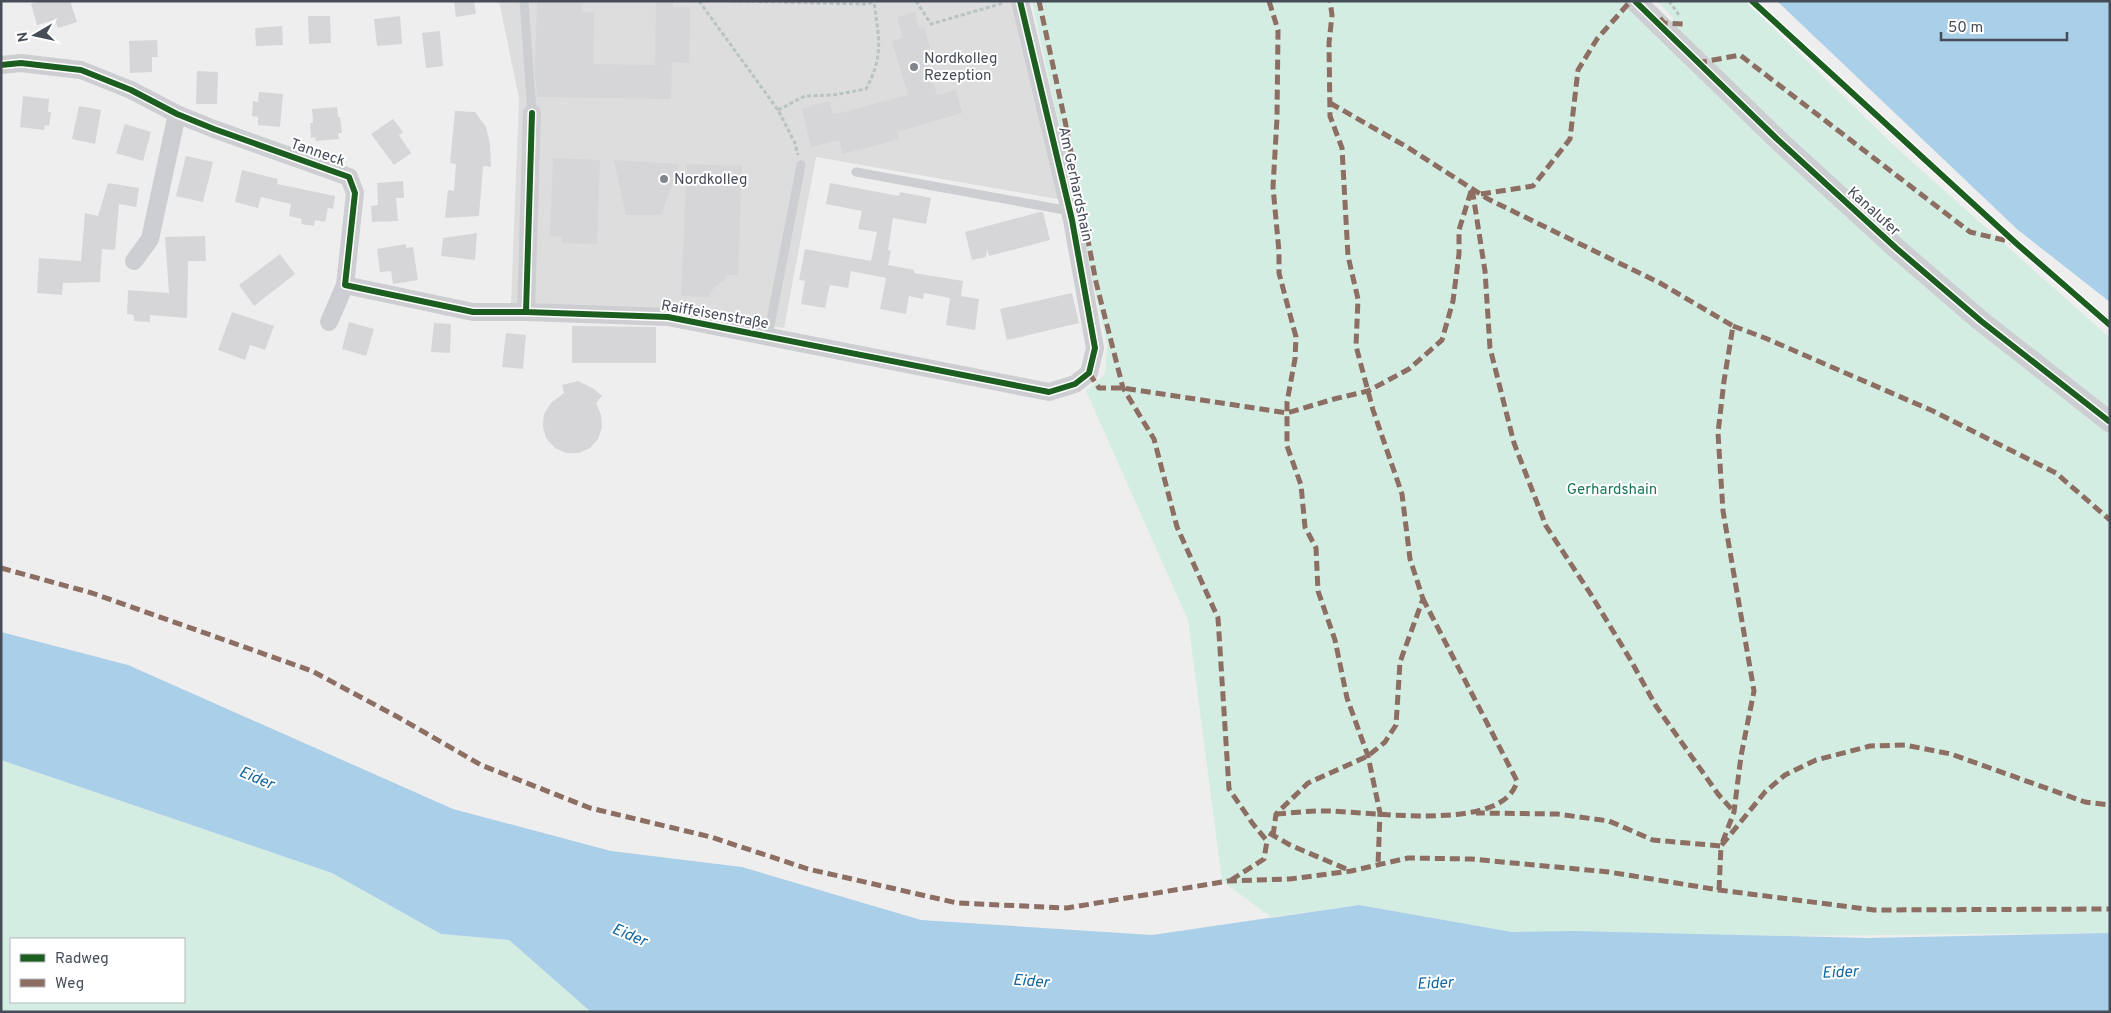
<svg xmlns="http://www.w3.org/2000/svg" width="2111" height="1013" viewBox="0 0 2111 1013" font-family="Overpass,sans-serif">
<rect width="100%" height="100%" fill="#efeeee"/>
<polygon fill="#ddd" points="499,1 1012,1 1063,200 816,157 784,328 670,311 511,304 519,98"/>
<g fill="#d4ede2" fill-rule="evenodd">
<polygon points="1032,1 1649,1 1670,23 1674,19 1657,1 1745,1 1900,151 2110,338 2110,933 1764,936 1512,932 1359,905 1271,917 1222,881 1188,620 1086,391 1105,374 1107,345"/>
<path d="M1,760L332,873L441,934L509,940L591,1012H1ZM11,939H184V1002H11Z"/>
</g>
<g fill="#aacfe9">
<polygon points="1777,1 2110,1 2110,302 2018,230"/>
<polygon points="1,632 128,665 453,809 611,851 742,867 921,920 1152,935 1359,905 1512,932 1574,931 1868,938 2110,933 2110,1012 591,1012 509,940 441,934 332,873 1,760"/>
</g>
<g fill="#d6d6d8">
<polygon points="41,1 70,1 77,22 58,28 55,20 37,25 31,4"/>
<polygon points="454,1 474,1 476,14 456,17"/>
<polygon points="537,1 582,1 582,12 594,12 593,64 655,65 656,1 673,1 673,7 690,7 689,63 672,62 671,99 537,97 535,73"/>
<polygon points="915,12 919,28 924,27 930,48 924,50 937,95 956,90 962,113 897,132 899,139 843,154 839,140 811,147 802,109 829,101 833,115 908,95 892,41 903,38 897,17"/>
<polygon points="308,16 330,16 331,43 309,44"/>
<polygon points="400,16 402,44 377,46 374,19"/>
<polygon points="282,26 283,45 256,46 255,28"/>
<polygon points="440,31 443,66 426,68 422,33"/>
<polygon points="157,40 158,57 152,57 152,72 130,73 129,41"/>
<polygon points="197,71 218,72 217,104 196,104"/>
<polygon points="259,92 283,94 280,127 258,125 258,117 252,116 253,101 258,102"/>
<polygon points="23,96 49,99 48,112 51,112 49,126 45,125 44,130 20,127"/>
<polygon points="79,106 101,110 95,144 72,139"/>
<polygon points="337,107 338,117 340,117 342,133 338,133 339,139 316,141 315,137 311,138 310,123 313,123 312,109"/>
<polygon points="455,111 475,112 486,127 490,144 491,167 483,166 479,216 445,218 448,190 454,191 456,164 450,163"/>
<polygon points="393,119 403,132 399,135 411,153 394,165 371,134"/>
<polygon points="125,124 151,132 143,161 116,153"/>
<polygon points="186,156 213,162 203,202 176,196"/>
<polygon points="553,158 600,160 597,244 562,243 562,237 550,236"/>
<polygon points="614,160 680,164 661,215 626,215"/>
<polygon points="687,164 742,166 738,275 727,275 723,282 715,286 708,297 681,296"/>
<polygon points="242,170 278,179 277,184 335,196 333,209 328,208 325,222 315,220 314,226 301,224 302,219 289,216 291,204 261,197 258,208 235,202"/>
<polygon points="403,181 404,198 396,198 398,221 372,222 371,206 378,205 377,183"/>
<polygon points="108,183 139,188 136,207 119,204 115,250 102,249 100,282 63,283 62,295 37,293 39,258 81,261 85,213 98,216"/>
<polygon points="830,183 899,196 900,192 931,198 926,224 893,218 888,250 891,251 888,265 914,270 914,273 963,281 961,296 979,299 975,330 946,325 950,298 924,293 923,299 909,296 906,314 880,309 886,278 851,271 848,288 830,285 825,308 801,304 805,281 799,280 805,249 871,261 877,232 858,229 862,211 826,204"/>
<polygon points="1040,212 1043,212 1050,240 989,256 987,249 986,257 972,260 965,232"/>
<polygon points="477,233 475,260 441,256 443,238"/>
<polygon points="205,236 206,261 188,261 187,318 150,315 150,322 134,321 134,315 127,314 128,290 169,293 165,237"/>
<polygon points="406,244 406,248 413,247 418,280 393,284 391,271 380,272 377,249"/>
<polygon points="280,254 295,274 254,306 239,285"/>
<polygon points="1072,293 1079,323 1007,340 1000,309"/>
<polygon points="232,312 274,326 265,350 250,345 245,360 218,350"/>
<polygon points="349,322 374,329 366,356 342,349"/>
<polygon points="434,323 451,324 450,353 431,352"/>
<polygon points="572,326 656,327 656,363 572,363"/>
<polygon points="506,333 526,335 523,369 502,367"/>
<polygon points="578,381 594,389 602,396 596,403 601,415 602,427 598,439 590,448 579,453 566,453 555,448 546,438 543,426 544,414 551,403 564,393 562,385"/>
</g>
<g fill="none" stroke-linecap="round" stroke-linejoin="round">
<g stroke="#b9c3c2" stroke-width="3" stroke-dasharray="4 2.5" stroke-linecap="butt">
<polyline points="699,1 778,110 795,143 798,155"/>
<polyline points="732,1 867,4 875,1"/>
<polyline points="916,1 931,24 1003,3"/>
<polyline points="1669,1 1679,15"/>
<path d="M778,110L805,96L833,95L866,89C884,56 879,38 874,2"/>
</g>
<g stroke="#cdced1" stroke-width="9">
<polyline points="524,1 532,113"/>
<polyline points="856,172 1070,211"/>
<polyline points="768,336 801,165"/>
</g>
<g stroke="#cdced1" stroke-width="18">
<polyline points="1,65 21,63 81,70 131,90 177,114 214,129 349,177 355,193 345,285 473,312 526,312"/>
<polyline points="532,113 526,312 668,317 1049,392 1075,384 1089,373 1095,348 1072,220 1020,1"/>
<polyline points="134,261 150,239 177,114"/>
<polyline points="329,322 345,285"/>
</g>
<polyline stroke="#cdced1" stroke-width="21" points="1635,1 1777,139 1896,248 1981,321 2110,422"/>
<g stroke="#8d6e63" stroke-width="5" stroke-dasharray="10 5" stroke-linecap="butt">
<polyline points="1039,1 1065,121 1096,282 1123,388 1154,439 1177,527 1218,618 1229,789 1253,824 1267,841 1264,859 1231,880"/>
<polyline points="1269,1 1278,30 1277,118 1273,187 1279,252 1279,273 1296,337 1295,359 1287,402 1287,446 1301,485 1305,527 1316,548 1318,591 1335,640 1347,698 1368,756 1380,813 1378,865"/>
<polyline points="1660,18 1664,23 1685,24"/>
<polyline points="1697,63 1740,55 1970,232 2012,242"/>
<polyline points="1330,103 1407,147 1488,199 1660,283 1733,326 1724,381 1718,433 1723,511 1754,691 1741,756 1734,812 1721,846 1653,840 1609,821 1557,814 1476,813"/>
<polyline points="1481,194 1533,186 1570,139 1578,70 1597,39 1628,4 1639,3"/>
<polyline points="1733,326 1765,338 1933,411 2056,473 2110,520"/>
<polyline points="1089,373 1099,388 1123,388 1287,413 1334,399 1368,391 1409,369 1442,340 1453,301 1459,254 1459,230 1472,188 1485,271 1490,348 1514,443 1546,526 1590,593 1630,659 1656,706 1718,794 1734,812"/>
<polyline points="1,568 92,593 312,671 396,716 481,765 590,808 711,837 808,869 957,903 1067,908 1228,881 1290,879 1351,871 1408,858 1471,859 1609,872 1719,890 1874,910 2110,909"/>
<path d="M1276,814C1291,813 1306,811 1321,811C1363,810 1504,835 1517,781L1423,599"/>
<polyline points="1269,833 1290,845 1351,871"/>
<polyline points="1273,836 1276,814 1308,783 1368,756 1385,742 1396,725 1400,662 1423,599 1410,559 1402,494 1373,410 1356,346 1358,299 1348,256 1342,148 1330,116 1329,43 1332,15 1330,1"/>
<polyline points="1719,890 1721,846 1765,792 1785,775 1816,760 1870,746 1905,745 1951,754 2085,802 2110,805"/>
</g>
<g stroke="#fff" stroke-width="9">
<g id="cycleway">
<polyline points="1635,1 1777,139 1896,248 1981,321 2110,422"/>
<polyline points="1752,1 2017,244 2110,325"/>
<polyline points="1,65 21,63 81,70 131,90 177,114 214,129 349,177 355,193 345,285 473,312 526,312"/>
<polyline points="532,113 526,312 668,317 1049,392 1075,384 1089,373 1095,348 1072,220 1020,1"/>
</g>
</g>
<use href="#cycleway" stroke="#1b5e20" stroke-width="6"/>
</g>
<g fill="#81858d" stroke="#fff" stroke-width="2">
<circle cx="914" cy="67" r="5"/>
<circle cx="664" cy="179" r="5"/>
</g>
<g text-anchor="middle" stroke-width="4" stroke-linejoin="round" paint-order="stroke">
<g font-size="15" fill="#464d59" stroke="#fff" text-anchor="start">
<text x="924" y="63">Nordkolleg<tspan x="924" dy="17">Rezeption</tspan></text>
<text x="674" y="184">Nordkolleg</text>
</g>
<g font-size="15" fill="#464d59" stroke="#fff">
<text transform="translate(318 152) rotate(19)" y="5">Tanneck</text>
<text transform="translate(1076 184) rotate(78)" y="5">Am Gerhardshain</text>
<text transform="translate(1874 211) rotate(42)" y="5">Kanalufer</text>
<text transform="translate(715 314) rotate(10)" y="5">Raiffeisenstraße</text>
</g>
<g font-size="15" fill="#1b775a" stroke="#fff">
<text x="1612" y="494">Gerhardshain</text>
</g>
<g font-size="16" font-style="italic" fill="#1367a0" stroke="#fff">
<text transform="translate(257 777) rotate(23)" y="6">Eider</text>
<text transform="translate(630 934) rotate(23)" y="6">Eider</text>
<text transform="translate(1840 971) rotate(-2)" y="6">Eider</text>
<text transform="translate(1031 980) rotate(5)" y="6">Eider</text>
<text transform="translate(1435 982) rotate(-2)" y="6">Eider</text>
</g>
</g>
<rect width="2111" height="1013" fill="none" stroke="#464d59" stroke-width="5"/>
<rect x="10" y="938" width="175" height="65" fill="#ffffff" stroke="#b5b8bd"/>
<rect x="20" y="954" width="25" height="8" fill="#1b5e20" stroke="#b5b8bd"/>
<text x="55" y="963" font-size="15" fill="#464d59">Radweg</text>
<rect x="20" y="979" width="25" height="8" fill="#8d6e63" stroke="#b5b8bd"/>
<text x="55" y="988" font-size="15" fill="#464d59">Weg</text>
<g transform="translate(35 35) rotate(261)" stroke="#ffffff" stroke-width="4" paint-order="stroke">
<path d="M0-4L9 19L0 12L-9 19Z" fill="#464d59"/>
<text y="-8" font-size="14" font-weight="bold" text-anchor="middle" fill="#464d59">N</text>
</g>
<path d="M1941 32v8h126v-8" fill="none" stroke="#464d59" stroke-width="2.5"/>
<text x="1948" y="32" font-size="15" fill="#464d59" stroke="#ffffff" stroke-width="4" paint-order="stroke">50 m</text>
</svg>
